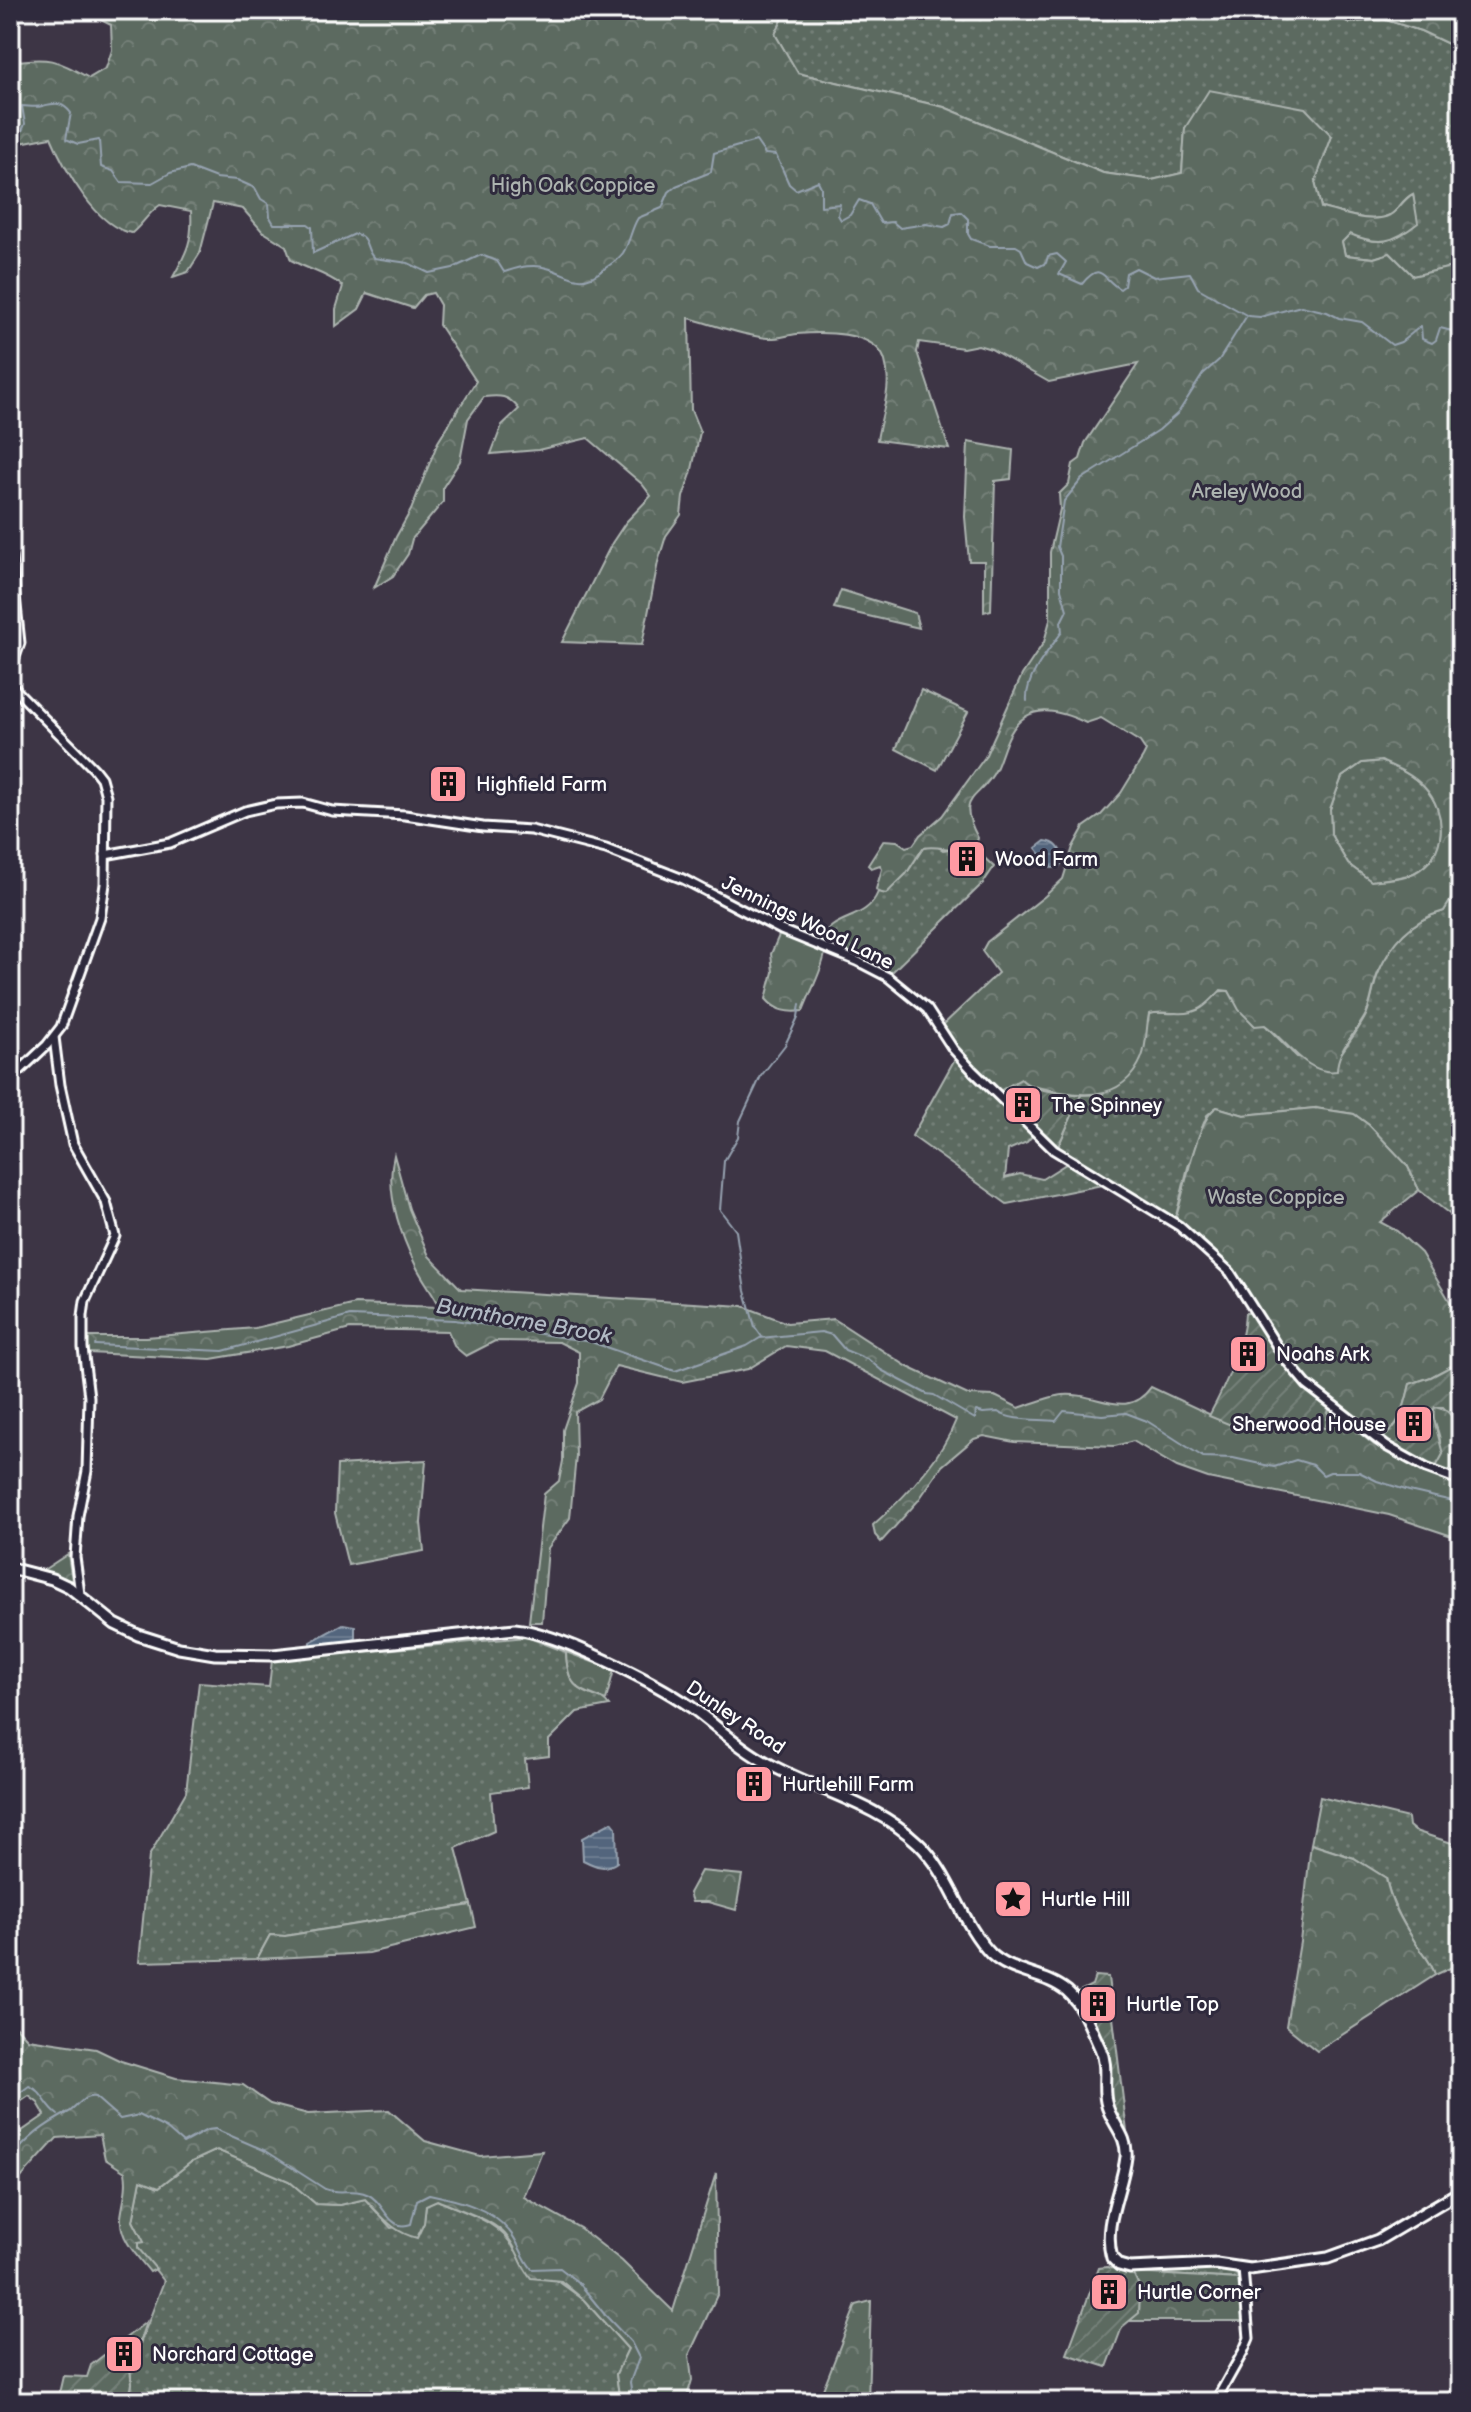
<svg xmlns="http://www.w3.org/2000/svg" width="1471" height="2412" viewBox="0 0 1471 2412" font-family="'Balsamiq Sans',sans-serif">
<defs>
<pattern id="grass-dots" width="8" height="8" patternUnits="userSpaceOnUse" patternTransform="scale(2)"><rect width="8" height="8" fill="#5b6a60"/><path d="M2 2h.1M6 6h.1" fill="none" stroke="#748078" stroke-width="1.8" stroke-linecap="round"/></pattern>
<pattern id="forest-crowns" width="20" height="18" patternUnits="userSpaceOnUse" patternTransform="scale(2)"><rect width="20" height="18" fill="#5b6a60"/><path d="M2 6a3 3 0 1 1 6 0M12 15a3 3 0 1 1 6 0" fill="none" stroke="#748078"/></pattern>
<pattern id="garden-furrows" width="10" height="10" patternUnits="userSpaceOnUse" patternTransform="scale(2)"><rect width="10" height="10" fill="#5b6a60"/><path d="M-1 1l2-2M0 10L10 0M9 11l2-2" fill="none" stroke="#748078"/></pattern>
<pattern id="water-rules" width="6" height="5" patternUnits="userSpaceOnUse" patternTransform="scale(2)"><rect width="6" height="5" fill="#52657d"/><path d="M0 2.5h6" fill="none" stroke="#6c7c90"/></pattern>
</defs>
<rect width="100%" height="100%" fill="#3d3545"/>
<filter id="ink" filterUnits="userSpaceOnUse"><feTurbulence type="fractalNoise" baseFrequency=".0125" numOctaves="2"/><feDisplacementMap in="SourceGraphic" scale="16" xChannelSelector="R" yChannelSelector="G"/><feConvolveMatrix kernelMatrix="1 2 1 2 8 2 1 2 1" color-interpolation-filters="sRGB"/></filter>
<g filter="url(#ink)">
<g fill="url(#grass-dots)" stroke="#adb4b0" stroke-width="2">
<path d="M787,10H1330L1349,23L1383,19L1421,31L1461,50V270L1447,268L1413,276L1390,253L1374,258L1345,255L1342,242L1350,233C1379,246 1393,243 1417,223L1413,194C1402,199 1399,210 1390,215C1370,225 1341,212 1321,208L1315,182L1332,136L1185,128L1182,173L1152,180L1103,173L944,107L797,73L775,34Z"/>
<path d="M1381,761C1397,768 1412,774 1424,787C1448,812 1448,856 1414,873C1402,879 1385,879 1371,881L1348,864L1331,835L1330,809L1342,777L1362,763Z"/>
<path d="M935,845L943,850L972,846L994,867L983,883L890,974L866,960L820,942C832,912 866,923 878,892L888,893L893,884L906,874L923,848Z"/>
<path d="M1461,883V1223L1419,1190L1407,1165L1369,1125L1354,1114L1315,1108L1244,1115L1217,1107L1207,1115L1188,1167L1175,1220L1057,1149L1081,1095L1103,1094L1148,1021L1149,1014C1160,1010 1172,1016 1182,1012C1197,1005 1212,989 1229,991L1254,1025H1265L1297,1057L1337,1060C1346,1045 1360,1029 1367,1013C1371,1002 1373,989 1377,977C1388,944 1411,920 1444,911Z"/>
<polygon points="956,1057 1033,1135 1027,1142 1008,1150 1005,1178 1020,1174 1042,1179 1066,1164 1102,1185 1007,1204 912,1136"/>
<polygon points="426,1460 421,1523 424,1551 348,1565 335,1513 337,1465"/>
<path d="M527,1637L566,1652C567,1673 569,1687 592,1695C600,1698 604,1699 609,1706L577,1712L549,1740V1756L525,1759L528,1787L491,1792L494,1831L456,1848L471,1905L285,1936L270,1935L257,1959L139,1962L149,1856L186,1792L199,1682L269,1687L272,1660Z"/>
<path d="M1320,1797L1408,1818L1409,1826L1415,1831L1461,1846V1963L1435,1975C1432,1962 1422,1953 1415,1942C1402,1922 1390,1901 1386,1878L1354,1858L1311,1844Z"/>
<path d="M217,2150L289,2181L316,2204L340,2205L365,2199L391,2228L424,2223L426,2204L437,2200C464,2212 500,2221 514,2249L584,2300L628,2349L616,2374L620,2402H129L132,2383L130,2370L164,2281L138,2248V2243L143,2241L133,2221L141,2179L159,2187L191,2162Z"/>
<polygon points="1200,2267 1234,2270 1239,2279 1133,2273"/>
</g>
<g fill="url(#forest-crowns)" stroke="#adb4b0" stroke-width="2" fill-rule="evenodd">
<path d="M81,10H787L775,34L798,73L944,107L1103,173L1152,180L1182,173L1185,128L1209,90L1305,108L1332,136L1315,182L1321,208C1341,212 1370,225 1390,215C1399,210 1403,199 1413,194L1418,223C1393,243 1379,246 1350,234L1342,242L1345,255L1374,258L1390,253L1413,276L1447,268L1461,270V883L1444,911C1411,920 1392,942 1378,973C1372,987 1372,1003 1365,1016C1355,1034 1337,1050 1337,1071C1307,1076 1287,1041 1265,1025L1255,1026L1239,1010L1229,991L1221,990C1207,1005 1198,1015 1176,1013C1166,1013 1159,1011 1149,1014C1146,1028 1147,1044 1142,1057C1119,1114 1059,1091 1015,1082L997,1093L956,1047L942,1026L998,973L982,951L987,942L1045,896L1063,879L1073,847L1084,827L1101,815L1121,793L1143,757L1146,751L1140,742L1101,718L1086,723C1059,710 1028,701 1010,734C1004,745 1001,758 996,769C980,802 954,793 978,838L977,842C959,857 943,844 923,848L906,874L886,894L878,892L876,889L882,869L880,865L871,868L868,865L884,840L897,841L906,847L913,845L920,835L942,816L985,757L1022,675L1044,642L1050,620V552L1060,509L1059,494L1069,484L1073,464L1080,459L1085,443L1138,364L1049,382L991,349L978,345L963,348L919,342L917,352L949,449L877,440C881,414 893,388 885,361C876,330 823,332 797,334C787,335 778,339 767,338C741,335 714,325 689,318L691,410L700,432L691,474L683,497L681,515L666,536L658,562L642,645L562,642L612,543L626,522L651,496L642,484L588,438L538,450L491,454L502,425L519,409C508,395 500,395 484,397L468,419L460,461L443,487V502L412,539L408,554L393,576L374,588L396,537L411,510L438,442L476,381L439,325L440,305L433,293L424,295L413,308L367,293L359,309L336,326V309L343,286C324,272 311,271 291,260L286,246L262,231L243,209L213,203L200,253L188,272L173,277C187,252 193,240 191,211L160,205C148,213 143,224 132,233C96,228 64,168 51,137L10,145V121L15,117L19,100L10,96V62C49,56 55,59 89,78L106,68L112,50L111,25ZM1381,761C1397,768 1412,774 1424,787C1448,812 1448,856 1414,873C1402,879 1385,879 1371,881L1348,864L1331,835L1330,809L1342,777L1362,763Z"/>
<polygon points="1330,10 1461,10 1461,50 1421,31 1383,19 1349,23"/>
<polygon points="968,442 1013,450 1011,479 995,481 991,610 984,612 984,561 969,561 965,517"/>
<polygon points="841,590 915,613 919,628 834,608"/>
<polygon points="921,690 968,712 937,770 896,749"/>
<path d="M780,933L825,952C824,967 809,994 803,1011C788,1013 776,1011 766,999L773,972L771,954Z"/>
<path d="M1217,1107L1244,1115L1315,1108L1354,1114L1369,1125L1407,1165L1419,1190L1380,1222L1397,1231L1421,1253L1461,1320V1361L1431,1377L1410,1384C1405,1405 1401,1426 1381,1439L1318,1391L1288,1358L1232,1270L1190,1230L1175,1220C1184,1196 1196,1118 1217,1107Z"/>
<path d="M394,1155L409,1209L429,1256L461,1289L743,1306L787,1323L834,1319L908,1367L968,1395L995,1396L1019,1408C1033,1403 1048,1397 1062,1395C1096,1391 1126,1422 1151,1387L1243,1430L1261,1421L1325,1428L1329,1408L1374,1445L1431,1474L1461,1484V1539L1389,1515L1208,1478L1177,1467L1133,1441L1115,1446L1014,1442L984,1436L974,1439L942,1466L918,1501L881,1542L875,1535L873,1525C905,1497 940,1461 956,1420L825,1351L786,1346L748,1369L682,1382L616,1366L599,1399L575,1412L576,1456L570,1518L548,1548L542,1622H529L544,1494L559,1481L563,1461V1430L579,1383V1352L559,1342L495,1341L466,1356L455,1347L448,1331L350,1329L288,1346L211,1359L89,1353L87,1337H146L255,1328L355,1304L440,1307C433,1292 422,1279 415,1264C399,1231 385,1191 394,1155Z"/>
<path d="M1435,1407L1448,1411L1461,1426V1478L1435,1469C1437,1461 1441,1449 1440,1441C1439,1428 1430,1420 1435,1407Z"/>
<polygon points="68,1554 72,1580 65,1581 42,1571"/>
<path d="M566,1652L614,1670L606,1700C575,1689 567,1685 566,1652Z"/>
<path d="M1311,1844L1354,1858L1386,1878C1390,1901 1402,1922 1415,1942C1422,1953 1432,1962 1435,1975L1317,2051L1286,2026L1300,1942Z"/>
<polygon points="701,1871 742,1875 736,1910 708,1902 692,1902 689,1893"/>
<polygon points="471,1905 476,1927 369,1953 257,1959 270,1935 285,1936"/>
<path d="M10,2020L28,2039L96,2049L121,2061L176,2078L243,2085L270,2104L308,2114L389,2110L425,2141L480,2156L542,2151L524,2197L580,2228L622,2261L673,2311L716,2173L718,2293L689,2355L692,2380L688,2393L822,2392L856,2305L871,2301L868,2402H620L616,2374L628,2349L584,2300L561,2281L531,2278C521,2266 518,2251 509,2239C495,2219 459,2210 437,2200L426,2205L424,2223L417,2238C392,2232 382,2216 365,2199L340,2205L316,2204L289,2181L217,2150L191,2162L159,2187L141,2180L133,2221L144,2242L138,2243V2248L156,2269L150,2272C137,2256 119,2238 121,2217C123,2201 128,2188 125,2172L105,2159L100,2135L57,2138L10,2190V2145L22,2131L45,2115L38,2103L29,2096L10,2109Z"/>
<polygon points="1133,2273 1239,2279 1245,2321 1129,2321 1139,2312 1140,2288"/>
</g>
<g fill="url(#garden-furrows)" stroke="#adb4b0" stroke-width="2">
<path d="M1021,1079C1034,1093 1063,1092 1081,1095L1057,1149L998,1092Z"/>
<path d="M1245,1313H1252C1277,1356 1289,1376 1329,1408L1326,1428L1261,1421L1243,1430L1209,1416C1225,1386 1244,1347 1245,1313Z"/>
<path d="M1461,1361V1426L1443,1407H1435L1432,1412L1443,1454L1435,1469L1426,1466L1381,1439C1401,1426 1405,1405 1410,1384L1431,1377Z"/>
<polygon points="1095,1976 1108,1977 1128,2140 1110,2102 1111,2071 1108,2056 1074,1994 1092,1985"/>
<polygon points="1107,2267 1133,2273 1140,2288 1139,2313 1122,2327 1107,2367 1067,2354 1099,2268"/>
<polygon points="146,2322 130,2370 132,2383 129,2402 57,2402 63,2376 87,2377 91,2365"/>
</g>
<g fill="url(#water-rules)" stroke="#97a3b1" stroke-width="2">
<path d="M1045,841C1057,842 1062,851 1063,861L1059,867L1052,868L1036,848Z"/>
<polygon points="343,1624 355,1626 355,1639 327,1647 310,1646 310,1642"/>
<path d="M612,1822L616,1827L617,1862C605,1871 595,1866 583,1860L582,1838Z"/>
</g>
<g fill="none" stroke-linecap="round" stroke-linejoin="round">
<g stroke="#97a3b1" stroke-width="2">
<path d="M10,129L22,131L25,124L22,106C28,106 36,108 42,106C55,103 62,101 71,113L66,139L78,144L99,140L101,167L113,171L121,182L152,183L170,173L190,168L216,178L237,180L255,188L261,199L269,204L270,217L274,224H308L312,227L313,253L355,234C370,237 364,249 374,258L408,263L429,273L453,268L481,255L497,261L504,272C518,268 532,263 547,268C572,275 579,289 604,269C611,264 618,260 623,253C630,242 631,229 638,218L662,208L669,192L676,186L711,172L714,153L756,141L765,154L776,155L789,184L796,190L818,181L821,187V206L840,204L838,215L841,220L850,215L859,200L870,204L881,223L893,222L900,228L926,224L944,227L950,224L953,213L961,212L968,219V234L971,239L990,246H1016L1021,249L1027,262L1038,267L1046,263L1048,256L1057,254L1066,262L1059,274L1082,284C1102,260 1102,279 1120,289L1124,286L1126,273L1136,268L1154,277L1190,273L1198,288L1248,316L1260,317L1301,306L1327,312L1339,318L1362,322L1392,345L1401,342L1421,326L1422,339L1432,343L1436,340L1440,328L1452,331L1461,330"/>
<path d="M1027,701C1025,677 1048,651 1062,632L1061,622L1067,610L1061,589V556L1057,547L1064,501L1082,479L1159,430L1178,413L1203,374L1219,360L1246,317"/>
<polyline points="762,1337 755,1327 745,1291 736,1231 720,1210 724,1161 738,1137 740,1121 761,1076 785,1045 798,1017 800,1004"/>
<path d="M95,1345L223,1351L350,1316L455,1320L591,1342L675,1371L747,1346L760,1338L821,1332L832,1335L845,1350L869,1360L881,1370L927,1394L934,1395L975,1419L976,1411L983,1413L998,1412C1010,1421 1039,1419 1056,1421L1064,1411L1102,1415L1126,1413L1147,1421L1203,1457L1233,1458L1274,1467L1296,1460L1313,1465L1323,1475L1330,1472H1359L1377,1481L1409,1491L1461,1503"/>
<path d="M10,2100L29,2086C43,2091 45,2106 58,2115"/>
<path d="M10,2160C28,2137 43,2126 69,2112C79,2106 82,2095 95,2097L120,2119L139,2115L167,2129L183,2143L207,2130L215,2129L266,2151L325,2189C339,2195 354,2187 369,2195C386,2204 388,2232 411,2224L417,2200L429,2194C457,2200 490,2207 509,2231C519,2242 522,2258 532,2269L560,2268L580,2284L605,2315L631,2342L639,2358L630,2382L633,2402"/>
</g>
<g stroke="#fff" stroke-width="13">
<g id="minor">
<polyline points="10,548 20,643 10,671"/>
<polyline points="10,684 94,769 101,778 106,796 105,884 100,918 61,1027 47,1045 10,1080"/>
<polyline points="105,855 170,843 245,811 276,804 303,803 332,811 405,815 483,827 531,830 606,849 683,879 781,930 857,961 888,977 927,1009 953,1049 973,1071 1054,1150 1179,1226 1230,1272 1285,1359 1307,1385 1386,1446 1426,1468 1461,1481"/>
<polyline points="54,1037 60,1085 73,1144 106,1202 115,1236 85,1301 83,1316 83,1348 89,1397 87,1471 78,1516 75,1557 80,1594"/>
<polyline points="1215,2402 1243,2352 1249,2338 1243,2269"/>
</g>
</g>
<g stroke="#fff" stroke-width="15">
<path id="tertiary" d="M10,1568L52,1579L69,1587L115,1624L138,1635L179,1648L215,1654L273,1655L515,1629C558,1633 655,1682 691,1707C717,1726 740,1749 769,1764C818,1791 876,1803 918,1843C951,1874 960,1922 991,1954C1012,1974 1045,1973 1067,1991C1082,2004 1092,2031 1100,2048C1109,2067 1102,2083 1106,2102C1110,2123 1128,2134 1126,2157C1122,2191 1102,2224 1112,2258L1119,2265L1130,2268L1216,2264L1250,2269L1328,2258L1378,2240L1461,2191"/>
</g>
<use href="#minor" stroke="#2f2a3d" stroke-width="7"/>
<use href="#tertiary" stroke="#2f2a3d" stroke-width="9"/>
</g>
</g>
<defs>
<g id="building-square" transform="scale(2)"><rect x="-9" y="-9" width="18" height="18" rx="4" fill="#ff9aa2" stroke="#2f2a3d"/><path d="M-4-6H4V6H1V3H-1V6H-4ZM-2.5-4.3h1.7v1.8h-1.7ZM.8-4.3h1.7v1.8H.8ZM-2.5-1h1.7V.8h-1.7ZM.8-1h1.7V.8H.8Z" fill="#111"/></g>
<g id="sight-square" transform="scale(2)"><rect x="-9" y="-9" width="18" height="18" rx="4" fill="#ff9aa2" stroke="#2f2a3d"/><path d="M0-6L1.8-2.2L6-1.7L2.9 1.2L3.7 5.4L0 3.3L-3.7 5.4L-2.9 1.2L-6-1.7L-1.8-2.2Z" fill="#111"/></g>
</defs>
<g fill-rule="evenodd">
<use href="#building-square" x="448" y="784"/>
<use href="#building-square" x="967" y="859"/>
<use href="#building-square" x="1023" y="1105"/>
<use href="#building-square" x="1248" y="1354"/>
<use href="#building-square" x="1414" y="1424"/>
<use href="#building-square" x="754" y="1784"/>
<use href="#sight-square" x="1013" y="1899"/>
<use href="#building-square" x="1098" y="2004"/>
<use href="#building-square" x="1109" y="2292"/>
<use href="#building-square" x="124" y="2354"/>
</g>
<g text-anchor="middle" stroke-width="6" stroke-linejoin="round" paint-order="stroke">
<g font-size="20" fill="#adb4b0" stroke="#2f2a3d">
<text x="573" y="192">High Oak Coppice</text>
<text x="1247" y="498">Areley Wood</text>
<text x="1276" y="1204">Waste Coppice</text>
</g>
<g font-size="20" fill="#fff" stroke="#2f2a3d" text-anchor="start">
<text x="476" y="791">Highfield Farm</text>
<text x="995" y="866">Wood Farm</text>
<text x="1051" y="1112">The Spinney</text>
<text x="1276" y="1361">Noahs Ark</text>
<text x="1386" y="1431" text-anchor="end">Sherwood House</text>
<text x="782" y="1791">Hurtlehill Farm</text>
<text x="1041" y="1906">Hurtle Hill</text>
<text x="1126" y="2011">Hurtle Top</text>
<text x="1137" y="2299">Hurtle Corner</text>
<text x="152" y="2361">Norchard Cottage</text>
</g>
<g font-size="20" fill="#fff" stroke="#2f2a3d">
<text transform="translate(808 922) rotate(26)" y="7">Jennings Wood Lane</text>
<text transform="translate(736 1717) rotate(34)" y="7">Dunley Road</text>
</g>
<g font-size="22" font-style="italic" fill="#b1bac4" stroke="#2f2a3d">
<text transform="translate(524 1320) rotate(10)" y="8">Burnthorne Brook</text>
</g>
</g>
<rect width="1471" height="2412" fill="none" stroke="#2f2a3d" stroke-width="40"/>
<rect x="20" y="20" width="1431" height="2372" fill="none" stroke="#fff" stroke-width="3" filter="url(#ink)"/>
</svg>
